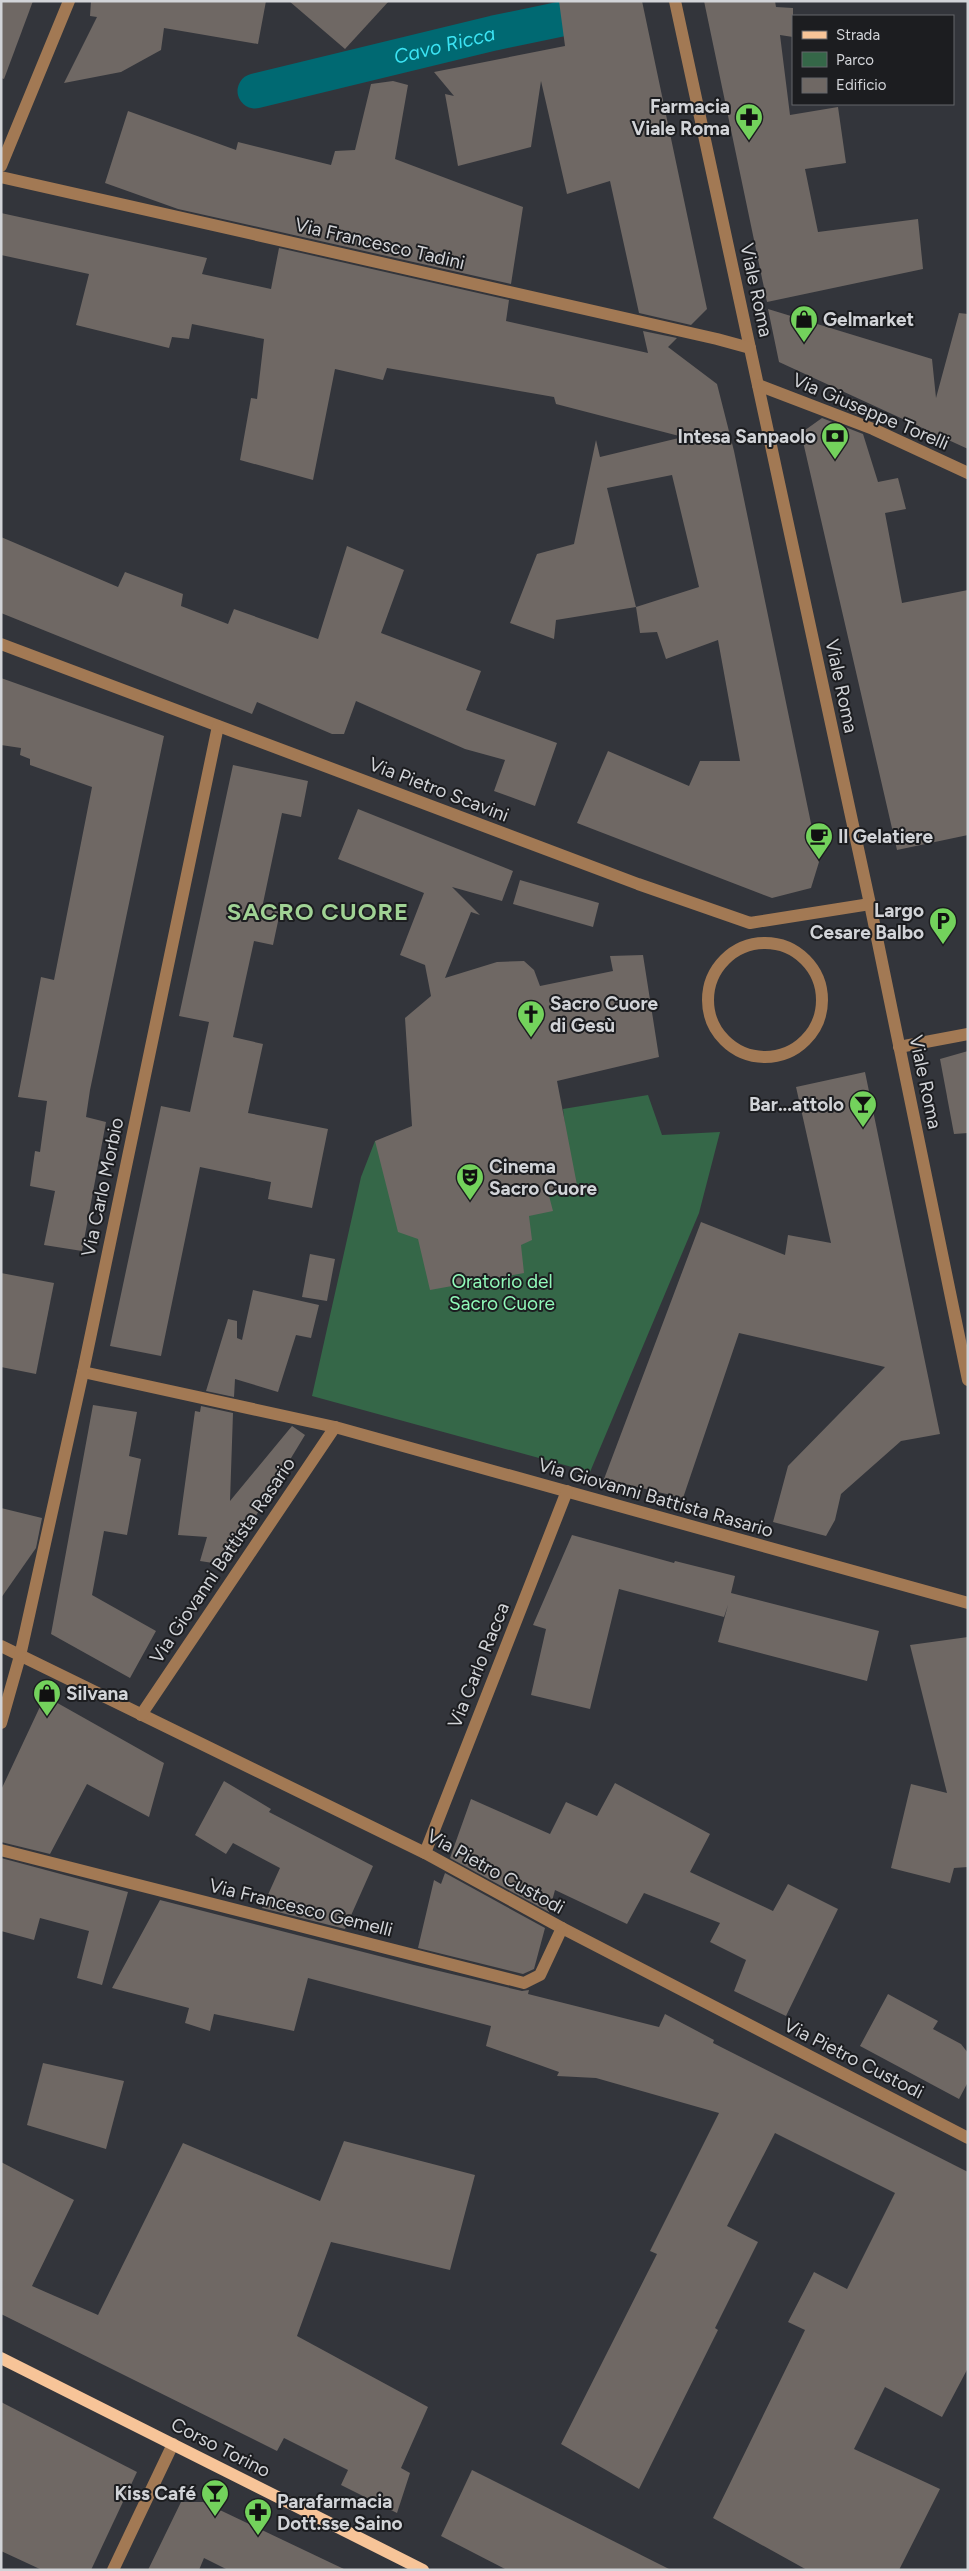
<svg xmlns="http://www.w3.org/2000/svg" width="969" height="2571" viewBox="0 0 969 2571" font-family="Figtree,sans-serif">
<rect width="100%" height="100%" fill="#33353b"/>
<polygon fill="#356748" points="648,1095 662,1135 720,1132 699,1213 590,1472 312,1396 361,1177 375,1141 565,1126 563,1109"/>
<g fill="none" stroke-linecap="round" stroke-linejoin="round">
<path stroke="#006972" stroke-width="35" id="s1" d="M255,91L494,33L609,9"/>
</g>
<g fill="#6f6864" fill-rule="evenodd">
<polygon points="1,1 33,1 4,79 1,78"/>
<polygon points="91,1 266,1 258,44 164,28 161,50 121,72 64,83 97,17 90,16"/>
<polygon points="289,1 389,1 345,49"/>
<polygon points="559,1 642,1 707,309 691,325 639,313 610,181 567,194 541,81 531,147 458,166 445,94 454,96 434,72 565,46"/>
<polygon points="704,1 775,1 776,7 793,8 793,37 780,35 790,115 838,107 846,163 805,169 818,232 918,219 923,269 767,302"/>
<polygon points="393,81 408,85 395,159 523,207 511,284 178,209 105,183 128,111 236,150 238,142 331,165 335,151 355,150 371,84"/>
<path d="M1,213L207,258L202,274L271,289L279,248L509,300L506,321L648,353L643,331L677,338L668,347L717,384L734,451L819,862L811,888L772,898L577,823L608,751L689,786L700,761H740L718,640L666,659L657,632L640,633L636,607L556,620L554,639L510,623L537,554L574,544L596,440L600,457L683,437L556,404L554,397L387,368L383,380L335,369L313,480L240,460L251,398L257,399L264,339L192,324L189,339L172,337L169,348L76,325L89,274L1,255ZM672,475L699,587L636,607L607,488Z"/>
<polygon points="768,309 932,359 936,398 959,313 968,314 968,449 779,362"/>
<polygon points="852,398 857,414 839,407"/>
<polygon points="822,418 863,434 878,482 898,478 906,509 885,513 902,603 968,590 968,835 897,850 801,433"/>
<polygon points="1,537 118,587 125,572 183,594 181,606 228,624 234,609 318,639 347,546 404,570 381,633 481,671 466,710 557,743 535,806 494,791 505,760 465,749 356,701 344,734 332,734 257,702 252,714 1,613"/>
<polygon points="1,678 164,736 90,1090 86,1117 106,1122 82,1251 44,1245 55,1191 30,1186 35,1151 40,1152 47,1101 18,1097 41,977 54,980 92,787 30,765 30,759 20,755 21,748 1,745"/>
<polygon points="233,765 308,781 301,817 282,813 262,908 280,912 273,945 254,941 233,1037 263,1044 248,1113 328,1129 312,1208 268,1199 271,1182 200,1167 161,1356 110,1346 161,1106 190,1112 209,1022 179,1016"/>
<polygon points="358,809 513,871 502,901 452,887 480,915 471,912 445,978 497,962 524,961 534,970 540,986 613,971 610,956 643,955 659,1057 557,1081 577,1185 548,1192 553,1211 529,1216 532,1240 521,1245 524,1273 430,1290 418,1239 398,1232 375,1141 412,1126 405,1018 431,996 425,965 400,955 424,893 338,859"/>
<polygon points="520,880 599,903 593,927 513,904"/>
<polygon points="968,1051 968,1133 954,1134 940,1059"/>
<polygon points="865,1072 940,1434 901,1441 841,1494 835,1520 826,1536 773,1522 788,1466 885,1367 739,1333 683,1498 604,1479 701,1222 785,1255 788,1235 831,1243 796,1087"/>
<polygon points="310,1254 335,1259 327,1301 302,1297"/>
<polygon points="1,1273 54,1283 36,1374 1,1367"/>
<polygon points="253,1290 319,1305 311,1338 296,1335 278,1392 235,1379 234,1397 206,1391 228,1319 237,1321 237,1338 242,1340"/>
<polygon points="93,1405 137,1412 129,1456 141,1459 127,1535 104,1531 92,1595 156,1631 130,1678 51,1634"/>
<polygon points="201,1406 233,1413 230,1501 292,1426 305,1435 226,1565 200,1561 207,1537 178,1535 195,1411 200,1412"/>
<polygon points="1,1508 42,1518 36,1548 1,1598"/>
<polygon points="572,1535 674,1563 675,1561 735,1576 731,1593 879,1631 867,1681 718,1642 728,1605 724,1617 619,1589 590,1709 531,1695 546,1629 533,1625"/>
<polygon points="968,1637 968,1867 954,1868 950,1883 891,1868 911,1784 947,1793 910,1645"/>
<polygon points="45,1696 164,1763 149,1817 87,1784 50,1854 1,1842 1,1790"/>
<polygon points="224,1781 271,1809 269,1812 373,1866 345,1929 262,1908 280,1868 233,1843 226,1854 195,1835"/>
<polygon points="615,1783 710,1834 690,1872 773,1911 788,1884 838,1909 786,2016 734,1991 746,1960 710,1942 720,1923 644,1893 627,1924 555,1890 549,1912 450,1858 471,1799 550,1834 566,1802 597,1816"/>
<polygon points="1,1858 128,1892 102,1985 77,1978 89,1931 40,1918 34,1940 1,1931"/>
<polygon points="445,1873 545,1928 534,1969 523,1974 418,1948 434,1880 441,1884"/>
<polygon points="160,1900 414,1965 522,1991 529,1990 528,1994 659,2027 665,2014 714,2040 713,2043 968,2172 968,2368 942,2417 885,2387 854,2449 940,2489 899,2570 807,2570 713,2518 805,2330 788,2322 814,2272 847,2289 895,2193 775,2133 727,2226 758,2242 715,2328 718,2330 639,2489 561,2444 657,2254 650,2251 719,2113 596,2078 557,2076 559,2072 486,2046 491,2026 308,1978 294,2031 214,2014 210,2031 185,2023 189,2008 112,1988"/>
<polygon points="888,1994 938,2021 933,2029 961,2044 968,2053 968,2082 959,2099 860,2046"/>
<polygon points="43,2063 124,2081 106,2149 27,2125"/>
<polygon points="344,2141 475,2175 450,2270 331,2242 297,2336 428,2407 401,2468 410,2473 397,2513 341,2485 348,2470 284,2438 277,2451 1,2314 1,2162 74,2200 32,2286 98,2315 183,2143 320,2201"/>
<polygon points="1,2402 137,2472 91,2570 42,2570 1,2551"/>
<polygon points="472,2470 671,2570 507,2570 441,2536"/>
<polygon points="181,2502 203,2502 346,2570 228,2570 204,2558 199,2570 148,2570"/>
</g>
<g fill="none" stroke-linecap="round" stroke-linejoin="round">
<g stroke="#a27954" stroke-width="12">
<polyline points="675,1 870,904 968,1380"/>
<polyline points="1,166 69,1"/>
<polyline points="1,177 717,339 750,348"/>
<polyline points="758,385 873,429 968,473"/>
<polyline points="1,644 638,884 750,923 870,904"/>
<circle cx="765" cy="1000" r="57"/>
<polyline points="899,1047 968,1034"/>
<polyline points="83,1372 335,1427 968,1603"/>
<polyline points="1,1646 425,1853 562,1928 968,2138"/>
<polyline points="141,1715 335,1427"/>
<polyline points="1,1723 20,1656 83,1372 218,726"/>
<polyline points="1,1850 524,1983 540,1975 562,1928"/>
<polyline points="425,1853 567,1491"/>
<polyline points="113,2570 173,2444"/>
</g>
<polyline stroke="#f7c498" stroke-width="12" points="1,2358 423,2570"/>
</g>
<defs>
<g id="pharmacy-pin" transform="scale(1.4375)"><path d="M0 17L-7.5 6A9.5 9.5 0 1 1 7.5 6Z" fill="#73d25c" stroke="#1c1d20"/><path d="M-2-6h4v4h4v4h-4v4h-4v-4h-4v-4h4Z" fill="#111"/></g>
<g id="shop-pin" transform="scale(1.4375)"><path d="M0 17L-7.5 6A9.5 9.5 0 1 1 7.5 6Z" fill="#73d25c" stroke="#1c1d20"/><path d="M-5-2.5h2.3a2.7 3.5 0 0 1 5.4 0H5L5.5 6h-11ZM-1.5-2.5h3a1.5 2.3 0 0 0-3 0Z" fill="#111"/></g>
<g id="bank-pin" transform="scale(1.4375)"><path d="M0 17L-7.5 6A9.5 9.5 0 1 1 7.5 6Z" fill="#73d25c" stroke="#1c1d20"/><path d="M-6-4H6V4H-6ZM0-2.3a2.3 2.3 0 1 0 0 4.6a2.3 2.3 0 1 0 0-4.6Z" fill="#111"/></g>
<g id="cafe-pin" transform="scale(1.4375)"><path d="M0 17L-7.5 6A9.5 9.5 0 1 1 7.5 6Z" fill="#73d25c" stroke="#1c1d20"/><path d="M-5.5-4.5H6V0H3Q3 3.5 0 3.5H-2.5Q-5.5 3.5-5.5 0ZM3-3.2v2h1.7v-2ZM-6 4.5H4V6H-6Z" fill="#111"/></g>
<g id="parking-pin" transform="scale(1.4375)"><path d="M0 17L-7.5 6A9.5 9.5 0 1 1 7.5 6Z" fill="#73d25c" stroke="#1c1d20"/><path d="M-3.5-5.5H1a3.5 3.5 0 0 1 0 7H-1V5.5H-3.5ZM-1-3.4V-.6H.8a1.4 1.4 0 0 0 0-2.8Z" fill="#111"/></g>
<g id="church-pin" transform="scale(1.4375)"><path d="M0 17L-7.5 6A9.5 9.5 0 1 1 7.5 6Z" fill="#73d25c" stroke="#1c1d20"/><path d="M-1.2-6h2.4v3.5h3.3v2.4h-3.3V6h-2.4V-.1h-3.3v-2.4h3.3Z" fill="#111"/></g>
<g id="bar-pin" transform="scale(1.4375)"><path d="M0 17L-7.5 6A9.5 9.5 0 1 1 7.5 6Z" fill="#73d25c" stroke="#1c1d20"/><path d="M-6-5H6L.8 .8V4.5H3.5V6h-7V4.5H-.8V.8Z" fill="#111"/></g>
<g id="theatre-pin" transform="scale(1.4375)"><path d="M0 17L-7.5 6A9.5 9.5 0 1 1 7.5 6Z" fill="#73d25c" stroke="#1c1d20"/><path d="M-5-5.5Q0-4 5-5.5V0Q5 5 0 6Q-5 5-5 0ZM-3.3-2.5H-1v1.5H-3.3ZM1-2.5H3.3v1.5H1ZM-2.8 1Q0 5.5 2.8 1Z" fill="#111"/></g>
</defs>
<g fill-rule="evenodd">
<use href="#pharmacy-pin" x="749" y="117"/>
<use href="#shop-pin" x="804" y="319"/>
<use href="#bank-pin" x="835" y="436"/>
<use href="#cafe-pin" x="819" y="836"/>
<use href="#parking-pin" x="943" y="921"/>
<use href="#church-pin" x="531" y="1014"/>
<use href="#bar-pin" x="863" y="1104"/>
<use href="#theatre-pin" x="470" y="1177"/>
<use href="#shop-pin" x="47" y="1693"/>
<use href="#bar-pin" x="215" y="2493"/>
<use href="#pharmacy-pin" x="258" y="2512"/>
</g>
<g text-anchor="middle" stroke-width="4" stroke-linejoin="round" paint-order="stroke">
<g font-size="19" font-weight="bold" fill="#d2d4d8" stroke="#1c1d20" text-anchor="start">
<text x="730" y="113" text-anchor="end">Farmacia<tspan x="730" dy="22">Viale Roma</tspan></text>
<text x="823" y="326">Gelmarket</text>
<text x="816" y="443" text-anchor="end">Intesa Sanpaolo</text>
<text x="838" y="843">Il Gelatiere</text>
<text x="924" y="917" text-anchor="end">Largo<tspan x="924" dy="22">Cesare Balbo</tspan></text>
<text x="550" y="1010">Sacro Cuore<tspan x="550" dy="22">di Gesù</tspan></text>
<text x="844" y="1111" text-anchor="end">Bar...attolo</text>
<text x="489" y="1173">Cinema<tspan x="489" dy="22">Sacro Cuore</tspan></text>
<text x="66" y="1700">Silvana</text>
<text x="196" y="2500" text-anchor="end">Kiss Café</text>
<text x="277" y="2508">Parafarmacia<tspan x="277" dy="22">Dott.sse Saino</tspan></text>
</g>
<g font-size="19" fill="#d2d4d8" stroke="#1c1d20">
<text transform="translate(380 243) rotate(13)" y="7">Via Francesco Tadini</text>
<text transform="translate(757 290) rotate(78)" y="7">Viale Roma</text>
<text transform="translate(871 411) rotate(23)" y="7">Via Giuseppe Torelli</text>
<text transform="translate(842 686) rotate(78)" y="7">Viale Roma</text>
<text transform="translate(439 789) rotate(21)" y="7">Via Pietro Scavini</text>
<text transform="translate(926 1082) rotate(78)" y="7">Viale Roma</text>
<text transform="translate(102 1187) rotate(-78)" y="7">Via Carlo Morbio</text>
<text transform="translate(656 1497) rotate(16)" y="7">Via Giovanni Battista Rasario</text>
<text transform="translate(222 1560) rotate(-56)" y="7">Via Giovanni Battista Rasario</text>
<text transform="translate(478 1665) rotate(-68)" y="7">Via Carlo Racca</text>
<text transform="translate(496 1871) rotate(29)" y="7">Via Pietro Custodi</text>
<text transform="translate(301 1907) rotate(14)" y="7">Via Francesco Gemelli</text>
<text transform="translate(854 2058) rotate(27)" y="7">Via Pietro Custodi</text>
<text transform="translate(221 2447) rotate(27)" y="7">Corso Torino</text>
</g>
<g font-size="19" fill="#91f9b9" stroke="#1c1d20">
<text x="502" y="1288">Oratorio del<tspan x="502" dy="22">Sacro Cuore</tspan></text>
</g>
<g font-size="20" font-style="italic" fill="#3be3f3" stroke="#1c1d20">
<text dy="7" stroke="none"><textPath href="#s1" startOffset="195">Cavo Ricca</textPath></text>
</g>
<g font-size="24" font-weight="bold" letter-spacing="1" fill="#a0d294" stroke="#1c1d20">
<text x="318" y="920">SACRO CUORE</text>
</g>
</g>
<rect width="969" height="2571" fill="none" stroke="#d2d4d8" stroke-width="5"/>
<rect x="792" y="15" width="162" height="90" fill="#1c1d20" stroke="#65666a"/>
<rect x="802" y="31" width="25" height="8" fill="#f7c498" stroke="#65666a"/>
<text x="836" y="40" font-size="15" fill="#d2d4d8">Strada</text>
<rect x="802" y="52" width="25" height="15" fill="#356748" stroke="#65666a"/>
<text x="836" y="65" font-size="15" fill="#d2d4d8">Parco</text>
<rect x="802" y="78" width="25" height="15" fill="#6f6864" stroke="#65666a"/>
<text x="836" y="90" font-size="15" fill="#d2d4d8">Edificio</text>
</svg>
